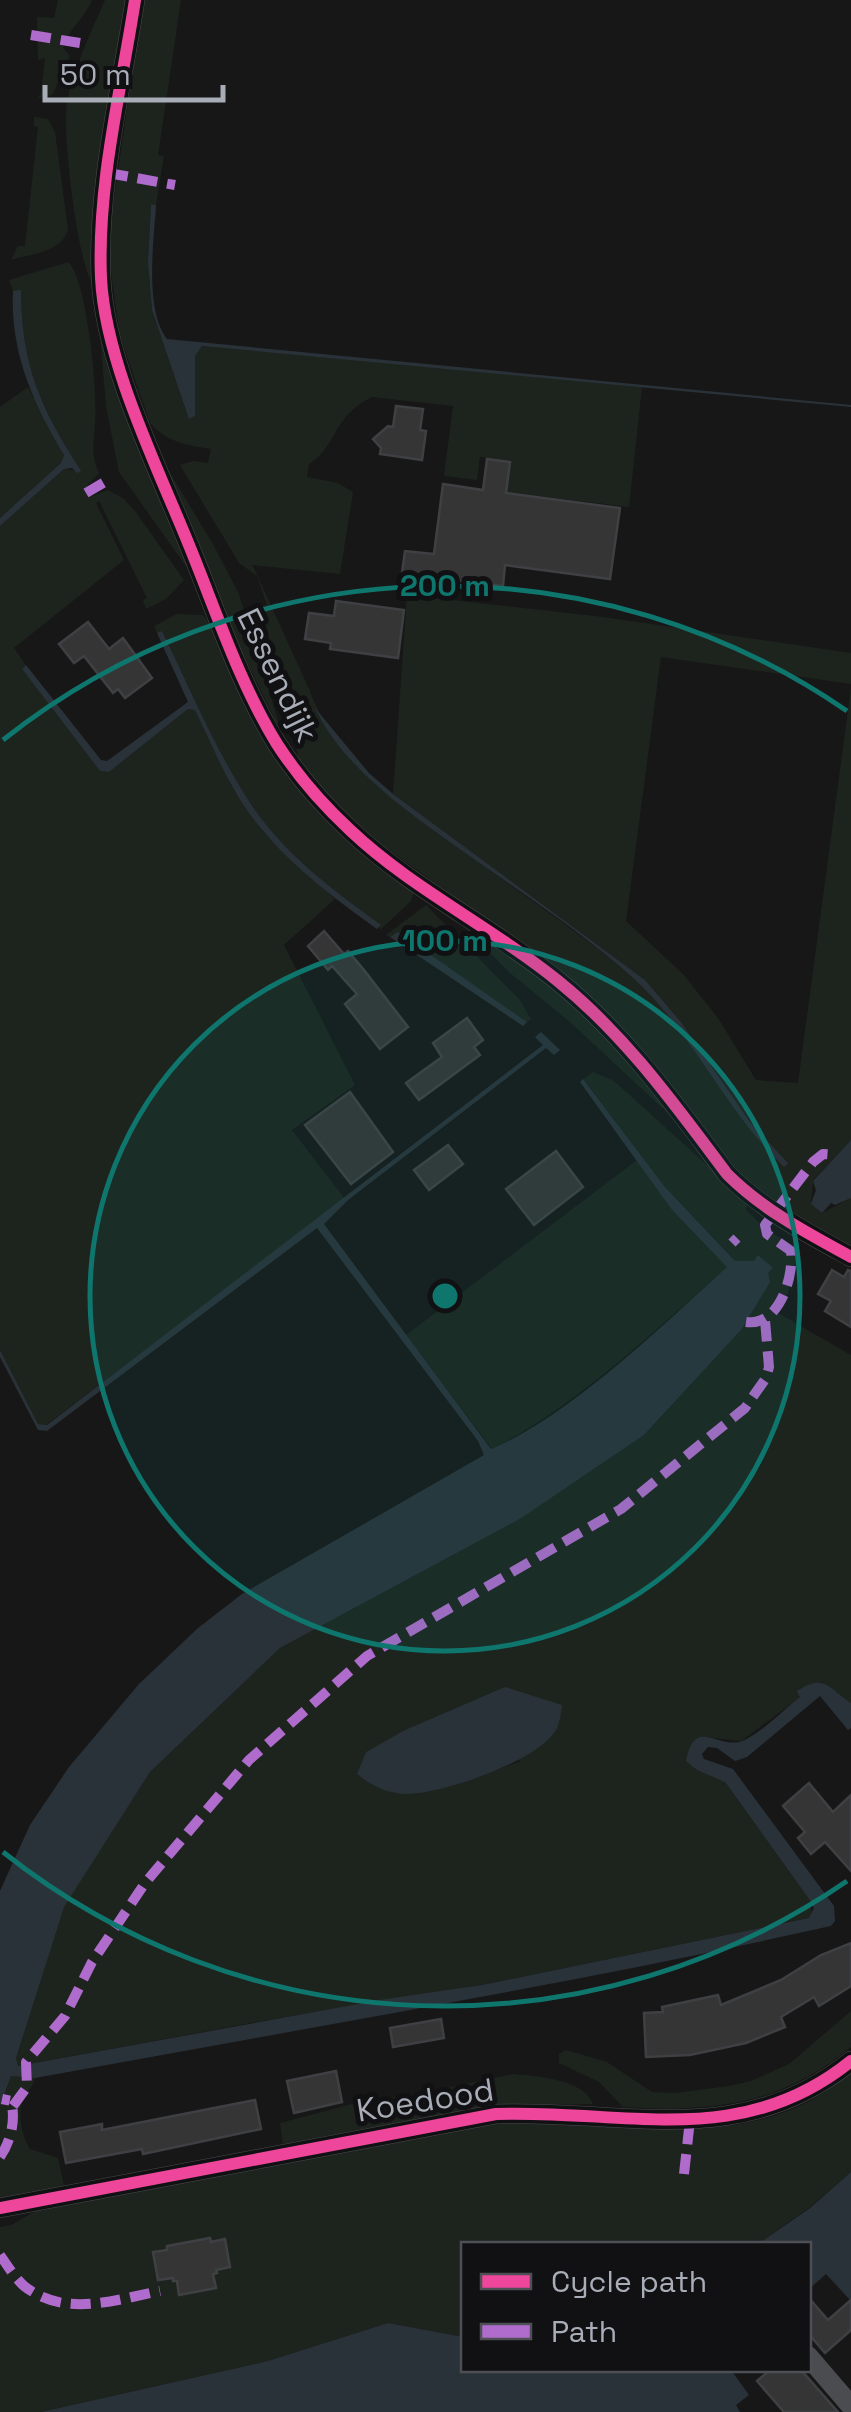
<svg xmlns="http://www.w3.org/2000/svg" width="851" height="2412" viewBox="0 0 851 2412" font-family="'Space Grotesk',sans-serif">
<rect width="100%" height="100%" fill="#171717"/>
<g fill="#1d241e" fill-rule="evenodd">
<path d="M58,0H92C84,19 69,28 63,48L70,56L54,91L52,95L36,99L41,95L45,58L38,60L37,17L54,18Z"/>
<path d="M105,0H126L93,285C77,261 62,132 67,102C74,67 91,32 105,0Z"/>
<path d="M143,0H181L158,155L164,156L156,205L151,204L148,262L152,310L189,418L195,416V355L202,346L642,387L629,507L506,492L511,461L480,457L477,480L444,476L453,406L372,397C331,417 338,446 309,464L307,477L338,483L353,492L340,574L252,565L257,575L310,691C337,768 414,816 478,862C529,899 583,935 631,976C684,1023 719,1089 763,1144L773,1156L787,1162L750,1122L681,1022L645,980L393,794L407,595L603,617L851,653V684L661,657L626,921L683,974L718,1018L756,1080L798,1083L851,688V1140L813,1180L811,1203L822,1213L851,1198V1244L846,1246L788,1212L741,1175L650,1058L599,1005L548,963L369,836L340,811L300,763L261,606L267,605L257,576L239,563L180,465L193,461L208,463L211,449C187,445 166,442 150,423L120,336L109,258L111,219Z"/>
<path d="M34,117L48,119L55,132L68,229C63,252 31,254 11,260L18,246H25L38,127L34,126Z"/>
<path d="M68,262C87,278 98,393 95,421C94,442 90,453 99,473L86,487L92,496L108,490L123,498L135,511L184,580L166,599L146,609L143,600L147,598L99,501L96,503L124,560L14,648L26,665L22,669L100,771L109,772L188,709L196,710L233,789L263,832L335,899L284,945L355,1085L292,1130L345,1199L46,1425L38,1424L0,1350V526L64,469L80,471C42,407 21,367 21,291H13L9,280Z"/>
<polygon points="100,336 188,569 119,472 106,406"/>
<polygon points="28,387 64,455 61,463 0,518 0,407"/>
<polygon points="167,468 214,546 239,594 282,734 239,646"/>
<path d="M177,614L203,615L214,629L250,710L414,892L411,901L380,930V925C333,890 283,853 251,804C215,750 190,689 162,631L157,633L154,626Z"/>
<polygon points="426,905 520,1000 531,1019 527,1022 398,933 390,937 386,935"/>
<polygon points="444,907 533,970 608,1035 672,1117 570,1022 510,973"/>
<path d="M593,1072L614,1081L748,1202L746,1210L768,1231L800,1249L788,1293L778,1313L851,1355V1703L821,1682L741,1741L704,1737L697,1770L724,1781L809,1899L812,1914L809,1918L482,1985L262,2021L18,2066L16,2058L63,1907L150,1772L280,1648L520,1519L644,1435L742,1329L770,1282L754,1261H735L665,1187L583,1079ZM403,1731L521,1761L457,1784L407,1794L358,1774L366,1752Z"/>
<path d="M637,1160L672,1210L728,1267C653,1331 580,1404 492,1449L406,1335Z"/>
<path d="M851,2011V2047C780,2106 712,2112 623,2107L599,2082L559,2063V2054L566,2050L607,2062L652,2092L675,2093L729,2086L751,2081L789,2064Z"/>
<path d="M851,2072V2172L810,2207L758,2244H463V2337L388,2323L268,2361L41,2412H0V2227L11,2225L36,2211L454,2128C490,2123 526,2122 562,2123C665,2127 766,2147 851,2072Z"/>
<path d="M513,2074C536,2076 584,2079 593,2104L486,2106L283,2144L280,2123L363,2101L413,2095Z"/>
<path d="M11,2076L35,2078C33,2088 27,2090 23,2100C17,2115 22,2136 30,2149L58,2158L64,2186L0,2198V2106Z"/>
</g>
<g fill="#2a3239">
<path d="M151,204L156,205C154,240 144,309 167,339L851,405V407L202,346L195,356V416L189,419L152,310L148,262Z"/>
<path d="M21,290C21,365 41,409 81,471L77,473L72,468L64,469L0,526V518L61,463L64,455C33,403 10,352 13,291Z"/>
<path d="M162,631C190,688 215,750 251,804C283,853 334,891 381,925L377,929C323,890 266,847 233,788C219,763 208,736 195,710L188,709L109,772L100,771L22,669L26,665L101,760L107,761L188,702L157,633Z"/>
<path d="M315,708L369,773L393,794L645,980L681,1022L750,1122L788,1163L784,1167C725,1111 693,1032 632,977C579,930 519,891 461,850C408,812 344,769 315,708Z"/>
<polygon points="398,932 527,1022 523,1026 390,937"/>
<path d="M541,1032L560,1050L554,1055L546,1048L348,1200L324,1224L491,1449C570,1416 663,1325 727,1267L672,1210L580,1082L583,1079L665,1187L735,1261H754L758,1255L773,1268L768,1273L770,1282L742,1329L644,1435L520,1519L280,1648L150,1772L64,1907L16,2058L18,2066L386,1999L482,1985L809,1918L814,1908L809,1899L725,1782L697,1770L686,1761C695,1715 718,1750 742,1741C762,1733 783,1710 800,1697L797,1691C825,1673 828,1688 851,1703V1728L848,1730L820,1696L747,1757L735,1761L717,1748L708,1747L702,1754L704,1759L733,1769L834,1906L835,1921L831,1926C567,1985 300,2029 35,2078L11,2076L0,2106V1891L30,1825L69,1767L139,1684L198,1628L242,1594L484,1455L478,1441L317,1228L47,1431L38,1430L0,1357V1350L38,1424L47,1425L543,1045L535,1037Z"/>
<polygon points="851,1140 851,1198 835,1205 831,1203 822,1213 811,1204 816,1190 813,1181"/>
<path d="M505,1687L562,1705C561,1712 560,1721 557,1728C541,1761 443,1793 408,1794C388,1794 372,1786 357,1774L366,1752L403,1731Z"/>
<polygon points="851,2172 851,2301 826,2274 809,2289 808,2244 758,2244 810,2208"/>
<polygon points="388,2323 463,2337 463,2370 731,2370 749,2395 736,2405 740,2412 41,2412 268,2361"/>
</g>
<g fill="#353536" stroke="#3f4043" stroke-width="2.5">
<polygon points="396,406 423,409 420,430 426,431 422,460 380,454 381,448 373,439 388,426 393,427"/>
<polygon points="487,459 510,462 506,493 620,508 610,579 505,565 503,586 402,573 405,551 434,554 443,484 483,490"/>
<polygon points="336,601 404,610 398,658 330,649 331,643 305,639 309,613 334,616"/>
<polygon points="88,622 109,649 123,638 152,678 125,698 118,689 113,693 84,656 74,663 59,644"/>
<polygon points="324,931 344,954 348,951 364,970 408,1027 380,1049 345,1004 357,994 332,966 328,970 308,946"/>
<polygon points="467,1018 483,1040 474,1047 480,1055 419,1100 406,1083 442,1057 433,1043"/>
<polygon points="350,1092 393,1152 351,1184 305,1125"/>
<polygon points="448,1145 463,1164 429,1190 414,1170"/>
<polygon points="556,1151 583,1187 534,1225 506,1189"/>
<polygon points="832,1270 844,1277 848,1270 851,1271 851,1327 825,1311 831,1301 818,1294"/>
<polygon points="809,1783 833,1812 851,1795 851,1871 825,1842 811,1854 798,1838 805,1832 783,1806"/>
<polygon points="851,1943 851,1986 819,2006 814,1997 781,2017 785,2027 746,2043 690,2055 646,2057 644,2013 663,2012 662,2007 718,1995 721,2005 781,1980 821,1955"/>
<polygon points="441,2019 444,2038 393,2047 390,2028"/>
<polygon points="336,2071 342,2102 294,2113 287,2081"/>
<polygon points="255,2100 261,2129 143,2154 142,2149 66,2163 60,2132 102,2124 102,2130"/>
<polygon points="210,2238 211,2242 225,2239 230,2267 216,2270 217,2273 213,2274 216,2288 179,2295 177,2281 173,2281 173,2278 158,2280 153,2252 167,2250 167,2246"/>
<polygon points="808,2297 828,2320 851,2300 851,2330 825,2353 808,2333"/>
<polygon points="770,2370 801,2370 838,2412 784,2412 757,2381"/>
</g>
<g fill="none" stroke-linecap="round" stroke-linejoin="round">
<g stroke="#4b4c50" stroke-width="20">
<path d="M135,0C121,91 97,185 101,278C105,363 159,470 191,550C217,614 240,684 277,744C297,775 322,804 350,830C412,889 492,927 558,981C626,1036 675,1105 727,1174C763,1210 807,1233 851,1257"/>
<path d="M0,2208L496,2114C625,2109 740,2151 851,2061"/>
<polyline points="808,2356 851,2406"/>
</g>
<g stroke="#b06ccc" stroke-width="10" stroke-dasharray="20 10" stroke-linecap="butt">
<polyline points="31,35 80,43"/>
<polyline points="108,173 175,185"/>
<polyline points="86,493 110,479"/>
<polyline points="732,1243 737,1238"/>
<path d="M746,1322C779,1327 794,1277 791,1251L767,1234L765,1225L813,1162L823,1154L836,1155"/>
<polyline points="13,2106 27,2087 26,2062 65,2016 92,1962 145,1883 249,1760 367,1656 621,1509 745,1408 766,1378 769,1367 765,1320"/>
<path d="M0,2157C11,2141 16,2120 11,2101L2,2099"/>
<polyline points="684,2174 690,2120"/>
<path d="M0,2255C7,2265 15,2278 24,2286C65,2318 114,2300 160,2291"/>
</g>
<g stroke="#111113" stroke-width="19">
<g id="cycleway">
<path d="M135,0C121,91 97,185 101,278C105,363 159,470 191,550C217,614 240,684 277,744C297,775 322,804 350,830C412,889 492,927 558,981C626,1036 675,1105 727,1174C763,1210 807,1233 851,1257"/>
<path d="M0,2208L496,2114C625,2109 740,2151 851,2061"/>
</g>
</g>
<use href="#cycleway" stroke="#ed469a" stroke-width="12"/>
</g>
<circle cx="445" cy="1296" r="355" fill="#0f766e" fill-opacity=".12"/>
<g fill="none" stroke="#0f766e" stroke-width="5">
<circle cx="445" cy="1296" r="355"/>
<path d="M847 1881A710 710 0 0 1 3 1852M3 740A710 710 0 0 1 847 711"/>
</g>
<g text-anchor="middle" stroke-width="10" stroke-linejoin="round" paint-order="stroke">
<g font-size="32" fill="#a8adb8" stroke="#111113">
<text transform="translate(278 675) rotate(64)" y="11">Essendijk</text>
<text transform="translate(425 2100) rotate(-9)" y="11">Koedood</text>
</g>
</g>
<circle cx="445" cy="1296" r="15" fill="#0f766e" stroke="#111113" stroke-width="5"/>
<g font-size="30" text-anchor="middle" font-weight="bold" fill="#0f766e" stroke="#111113" stroke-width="10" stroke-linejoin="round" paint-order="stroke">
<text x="445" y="596">200 m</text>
<text x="445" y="951">100 m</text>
</g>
<rect x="461" y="2242" width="350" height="130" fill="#111113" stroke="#4d4f55" stroke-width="2.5"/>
<rect x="481" y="2274" width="50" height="15" fill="#ed469a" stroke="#4d4f55" stroke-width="2.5"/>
<text x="551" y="2292" font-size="30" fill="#a8adb8">Cycle path</text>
<rect x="481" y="2324" width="50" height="15" fill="#b06ccc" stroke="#4d4f55" stroke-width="2.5"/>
<text x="551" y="2342" font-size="30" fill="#a8adb8">Path</text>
<path d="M45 85v15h178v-15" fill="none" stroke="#a8adb8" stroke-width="5"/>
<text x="60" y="85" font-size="30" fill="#a8adb8" stroke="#111113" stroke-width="8" paint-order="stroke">50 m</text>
</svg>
